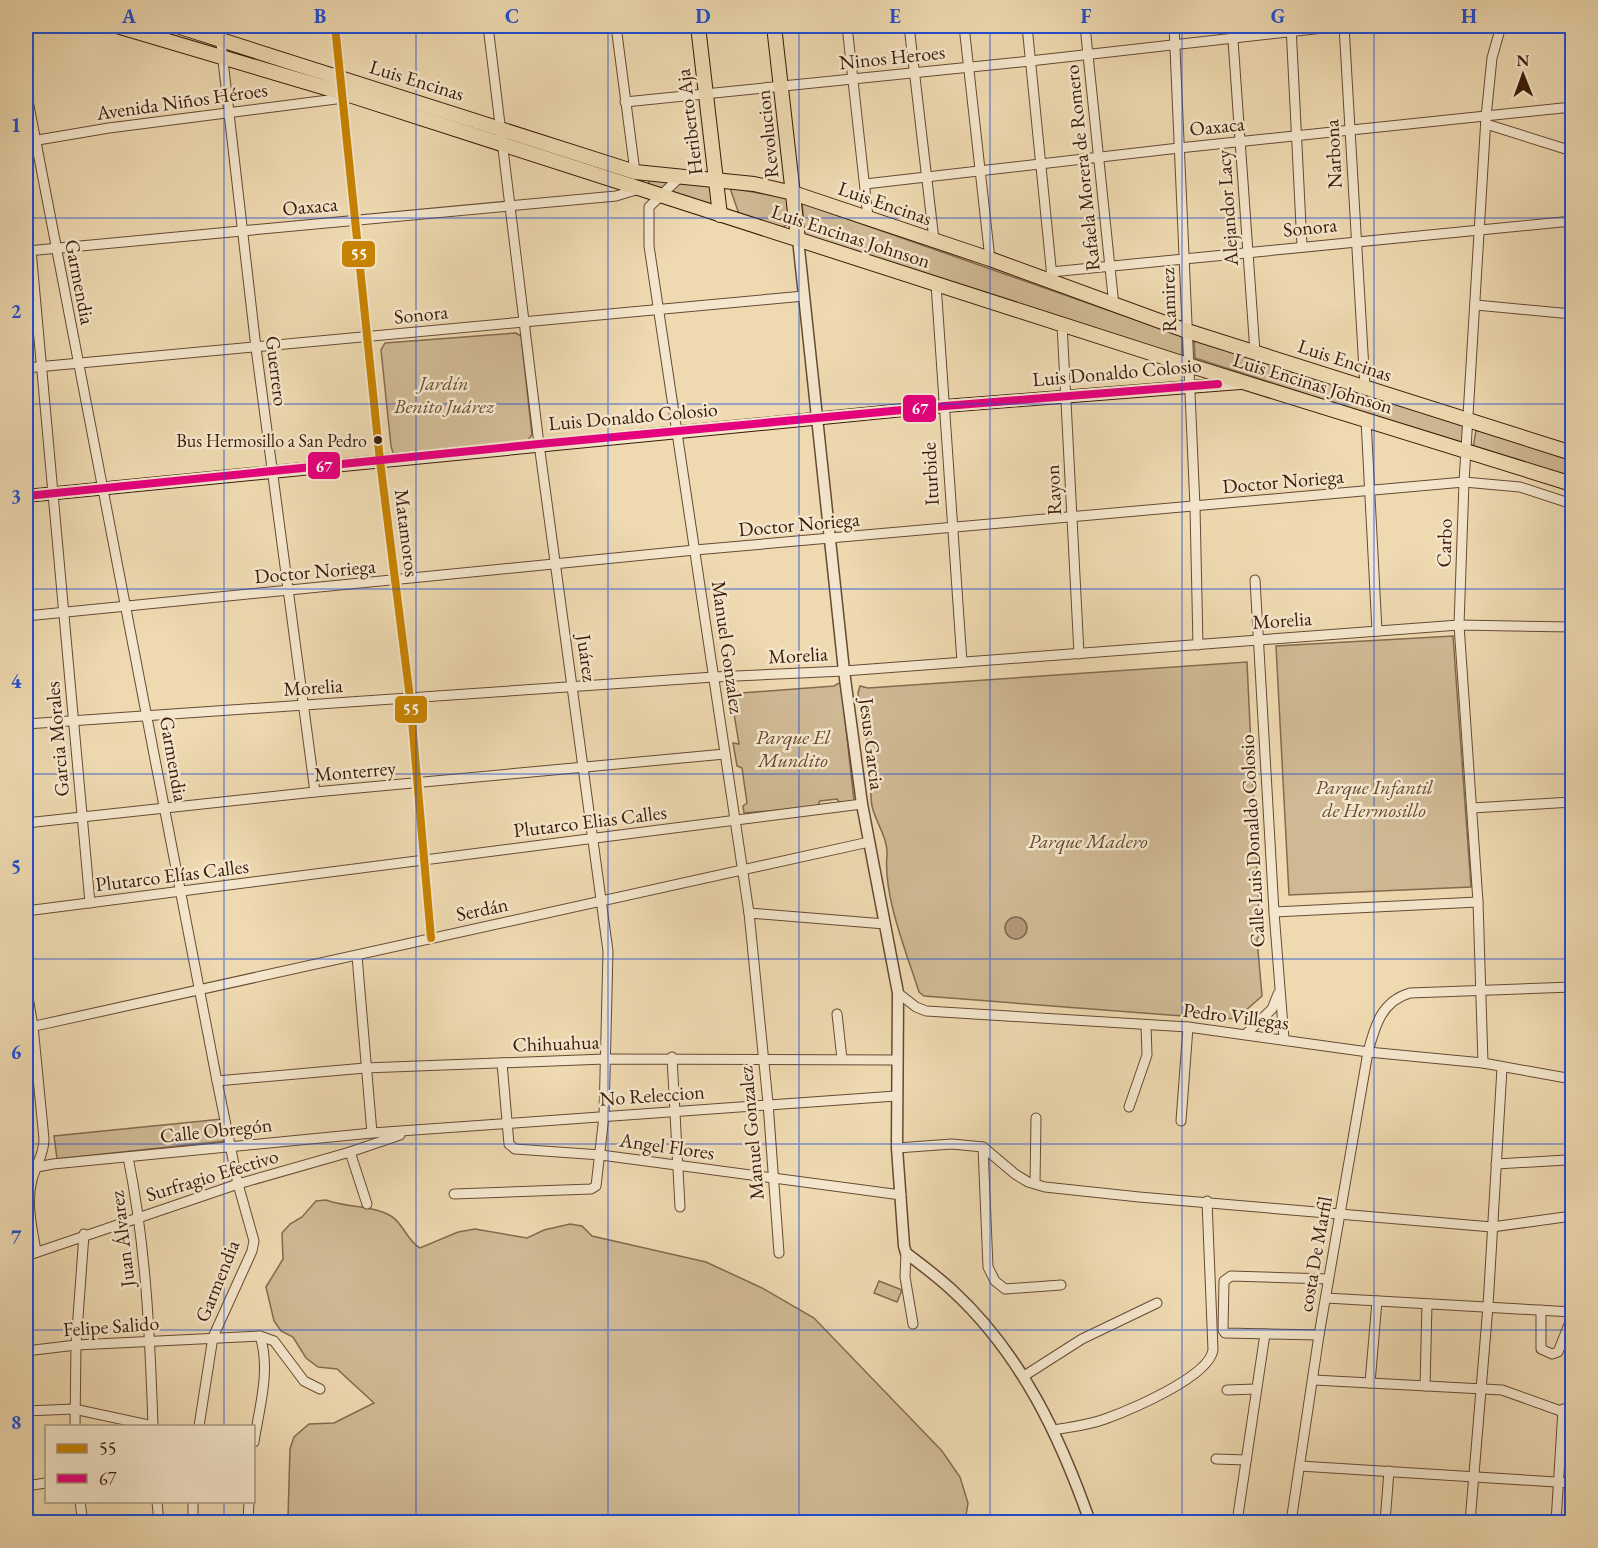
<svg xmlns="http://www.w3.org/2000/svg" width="1598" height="1548" viewBox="0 0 1598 1548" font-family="'EB Garamond',serif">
<rect width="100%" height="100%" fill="#eed9b0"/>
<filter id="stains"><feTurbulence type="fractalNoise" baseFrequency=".00333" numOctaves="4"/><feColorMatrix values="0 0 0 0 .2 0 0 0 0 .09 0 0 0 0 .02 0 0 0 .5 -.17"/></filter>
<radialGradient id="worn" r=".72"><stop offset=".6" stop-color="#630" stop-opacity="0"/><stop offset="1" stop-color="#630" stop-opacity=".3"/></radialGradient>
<g fill="#cfb994" stroke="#846a4f" stroke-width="1.5">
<polygon points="648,178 712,186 717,208 650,189"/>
<polygon points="730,188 787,198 788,224 780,229 740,217"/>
<polygon points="802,203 1182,336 1182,357 805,237"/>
<polygon points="516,333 521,336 532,435 527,441 400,455 393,453 391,446 381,350 385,343"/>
<polygon points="1194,339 1467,427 1464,445 1195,358"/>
<polygon points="1476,430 1572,460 1572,480 1473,448"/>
<polygon points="1453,636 1471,887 1289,895 1276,646"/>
<path d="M1247,662L1260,935L1257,939L1262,996L1236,1019L1220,1018L1218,1015L1203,1014L1200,1017L1169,1015L924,996L919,992C906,951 883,896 887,854C888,838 875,821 872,806C869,790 873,775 871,760C867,737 860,716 858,693L860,686L868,688Z"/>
<polygon points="841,682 854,801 840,803 837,799 820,801 817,807 744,813 743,806 747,803 742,768 737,766 733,743 739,744 732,702 728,697 726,686 741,693 834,686"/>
<polygon points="222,1119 225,1141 57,1159 54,1136"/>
<path d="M326,1200C347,1208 372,1205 391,1216C404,1224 407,1241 420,1248L458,1232L475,1229L527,1238L544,1230L570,1224L582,1226L592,1236L706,1262L762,1288L814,1318L942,1451L960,1477L968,1503L965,1522H283L288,1517L290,1449L294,1437L309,1424L334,1423L374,1403L337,1369L318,1367L306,1358L293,1337L281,1331L274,1321L266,1287L283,1259L282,1233L290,1224L302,1217L316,1201Z"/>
<polygon points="879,1281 902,1290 897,1302 874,1293"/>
</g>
<circle fill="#b19878" stroke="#81664c" stroke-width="1.5" cx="1016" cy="928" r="11"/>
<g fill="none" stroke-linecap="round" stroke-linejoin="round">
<g stroke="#674a34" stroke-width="11">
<g id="minor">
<polyline points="219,26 256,348 315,792"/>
<polyline points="335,26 380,461 410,698 431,938"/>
<polyline points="616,26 635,172"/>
<polyline points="847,26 868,217"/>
<polyline points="909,26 934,240"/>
<polyline points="964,26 990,259"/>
<polyline points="1027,26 1052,277"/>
<polyline points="1085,26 1114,306"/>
<polyline points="1174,26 1195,507 1198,645"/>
<polyline points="1232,26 1255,352"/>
<polyline points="1291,26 1302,246"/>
<polyline points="1344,26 1365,387"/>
<polyline points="26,90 217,1081 238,1184 254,1241 252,1251 213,1337 199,1426"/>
<polyline points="625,102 1030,61 1341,26"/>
<polyline points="1486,124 1572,151"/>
<polyline points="26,142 109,128 344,98"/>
<polyline points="680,177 649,207 649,246 749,913 768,1103 779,1253"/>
<polyline points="865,184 1179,148 1572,107"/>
<polyline points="31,250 90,903"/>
<polyline points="27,251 616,196 639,189"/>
<polyline points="1051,272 1572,221"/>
<polyline points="936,284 962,662"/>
<polyline points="1476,305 1572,314"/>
<polyline points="1062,324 1079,654"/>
<polyline points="26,368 804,296"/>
<polyline points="1366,420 1377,631"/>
<polyline points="1255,580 1274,912 1284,1039"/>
<polyline points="26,616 695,550 1464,482 1520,487 1572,504"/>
<polyline points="1571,627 1572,613"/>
<polyline points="26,724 714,677 844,671 1459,625 1572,627"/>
<polyline points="1472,808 1572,802"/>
<polyline points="26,823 315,792 725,754"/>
<polyline points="26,911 862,804"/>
<polyline points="1274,912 1478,902"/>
<polyline points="749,913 885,924"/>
<polyline points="357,956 372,1133"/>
<path d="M26,986L33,1026L44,1139C44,1155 36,1164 32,1180C26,1203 32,1228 36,1251"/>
<polyline points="898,993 916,1007 926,1011 1188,1027 1368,1052 1483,1063 1572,1079"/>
<polyline points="837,1014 842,1059"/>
<polyline points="26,1028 869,842"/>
<polyline points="1247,1033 1272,1009 1278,994"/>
<polyline points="672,1057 680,1207"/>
<polyline points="502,1063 509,1144 515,1149 601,1155 901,1195"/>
<polyline points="1483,1063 1478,902 1459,625 1464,482 1486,117 1492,58 1501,26"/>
<polyline points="217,1081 365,1068 605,1059 897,1060"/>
<polyline points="1129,1107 1147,1055 1146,1025"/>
<polyline points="1181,1121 1188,1027"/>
<polyline points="983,1147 988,1267 995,1281 1005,1289 1061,1285"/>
<polyline points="897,1148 952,1144 983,1147 1015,1174 1028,1182 1045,1187 1139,1197 1492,1227 1572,1216"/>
<polyline points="350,1152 367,1204"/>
<path d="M128,1157C146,1246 150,1336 153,1426"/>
<polyline points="1496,1164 1566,1160"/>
<polyline points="26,1169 53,1164 372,1133 896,1096"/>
<polyline points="1035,1183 1036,1118"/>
<polyline points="454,1194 591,1189 596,1186 604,1116 608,951 539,444 488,26"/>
<polyline points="906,1253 905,1277 913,1324"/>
<polyline points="26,1256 238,1184 350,1152 400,1135"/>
<polyline points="1326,1298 1572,1312"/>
<polyline points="1541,1310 1541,1349 1552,1354 1558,1352 1572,1317"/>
<polyline points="1319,1335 1225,1333 1223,1330 1224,1281 1231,1276 1328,1279"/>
<polyline points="26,1351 76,1345 260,1336 274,1341 304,1381 320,1389"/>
<polyline points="1024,1376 1082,1339 1157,1303"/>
<polyline points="1314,1380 1502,1390 1572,1415"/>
<polyline points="1370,1383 1377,1301"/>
<polyline points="1425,1386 1427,1304"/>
<polyline points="1227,1390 1256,1389"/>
<polyline points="26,1411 74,1409 153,1426"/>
<polyline points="75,1426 76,1345 84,1234"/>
<path d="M1054,1430C1071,1427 1089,1425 1105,1419C1130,1410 1209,1377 1213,1350L1207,1201"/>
<path d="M254,1442C259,1409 271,1370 260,1336"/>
<polyline points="1216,1459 1246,1460"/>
<polyline points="1300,1466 1572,1483"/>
<polyline points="26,1486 46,1483"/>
<polyline points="80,1502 83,1522"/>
<polyline points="157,1502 159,1522"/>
<polyline points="193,1522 193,1502"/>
<polyline points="248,1522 249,1502"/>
<polyline points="1010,1522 1010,1520"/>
<polyline points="1237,1522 1265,1334"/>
<path d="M1291,1522L1319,1335L1368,1052C1375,1025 1382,1001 1410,993L1572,987"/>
<polyline points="1385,1522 1389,1471"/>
<polyline points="1470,1522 1488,1306 1502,1068"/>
<polyline points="1556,1522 1563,1409"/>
</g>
</g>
<g stroke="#674a34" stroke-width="13">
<path id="tertiary" d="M798,239L844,671L862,804L898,993L897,1148L904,1246L906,1253C922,1265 938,1277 953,1291C1021,1354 1060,1436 1090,1522"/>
</g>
<g stroke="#3a1b0a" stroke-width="14">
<polyline id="secondary" points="26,496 945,406 1240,383"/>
</g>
<g stroke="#3a1b0a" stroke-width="16">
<g id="primary">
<polyline points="117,26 343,93 1188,365 1572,484"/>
<polyline points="177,26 635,172 754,184 793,193 990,259 1187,331 1572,453"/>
<polyline points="698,26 720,215"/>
<polyline points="774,26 798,239"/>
</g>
</g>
<use href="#minor" stroke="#f4e6cc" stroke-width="9"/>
<use href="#tertiary" stroke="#f4e6cc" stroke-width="10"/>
<use href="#secondary" stroke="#f4e6cc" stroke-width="12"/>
<use href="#primary" stroke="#eed9b0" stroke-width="14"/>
<g stroke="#f4e6cc" stroke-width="12">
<polyline id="bus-1" points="335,26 380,461 410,698 431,938"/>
</g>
<g stroke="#f4e6cc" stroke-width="12">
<polyline id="bus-2" points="26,496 539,444 945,406 1218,384"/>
</g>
<use href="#bus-1" stroke="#c88302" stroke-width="8"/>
<use href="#bus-2" stroke="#e5007d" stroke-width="8"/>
</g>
<path fill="none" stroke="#1d4ed8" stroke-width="1.5" stroke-opacity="0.55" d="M224,26V1426M416,26V1522M608,26V1522M799,26V1522M990,26V1522M1182,26V1522M1374,26V1522M26,218H1572M26,404H1572M26,589H1572M26,774H1572M26,959H1572M26,1144H1572M26,1330H1572M224,1502V1522"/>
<circle fill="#3a1b0a" stroke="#f4e6cc" stroke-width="2" cx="378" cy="440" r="5"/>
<g text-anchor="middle" stroke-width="5" stroke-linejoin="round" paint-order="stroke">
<g font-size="18" fill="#3a1b0a" stroke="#f4e6cc" text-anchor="end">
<text x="367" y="447">Bus Hermosillo a San Pedro</text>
</g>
<g font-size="20" fill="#3a1b0a" stroke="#f4e6cc">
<text transform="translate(892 57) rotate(-6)" y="7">Ninos Heroes</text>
<text transform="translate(417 80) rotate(17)" y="7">Luis Encinas</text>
<text transform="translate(182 101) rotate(-8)" y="7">Avenida Niños Héroes</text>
<text transform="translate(689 122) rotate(-97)" y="7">Heriberto Aja</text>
<text transform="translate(1217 126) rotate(-6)" y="7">Oaxaca</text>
<text transform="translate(767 134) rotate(-96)" y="7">Revolucion</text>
<text transform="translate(1333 154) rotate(-93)" y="7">Narbona</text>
<text transform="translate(1082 168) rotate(-96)" y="7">Rafaela Morera de Romero</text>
<text transform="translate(885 203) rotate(19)" y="7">Luis Encinas</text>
<text transform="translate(310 206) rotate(-5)" y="7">Oaxaca</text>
<text transform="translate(1227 208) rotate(-94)" y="7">Alejandor Lacy</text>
<text transform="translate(1310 227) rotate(-6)" y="7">Sonora</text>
<text transform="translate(851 236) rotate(18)" y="7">Luis Encinas Johnson</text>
<text transform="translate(80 282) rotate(79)" y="7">Garmendia</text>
<text transform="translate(1168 300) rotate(-92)" y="7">Ramirez</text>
<text transform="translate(421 314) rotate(-6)" y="7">Sonora</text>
<text transform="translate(1345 360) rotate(18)" y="7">Luis Encinas</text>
<text transform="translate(277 371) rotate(83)" y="7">Guerrero</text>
<text transform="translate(1117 372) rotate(-5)" y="7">Luis Donaldo Colosio</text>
<text transform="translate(1313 383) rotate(17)" y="7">Luis Encinas Johnson</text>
<text transform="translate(633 416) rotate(-5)" y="7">Luis Donaldo Colosio</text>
<text transform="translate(930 474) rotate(-93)" y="7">Iturbide</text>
<text transform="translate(1283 481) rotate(-5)" y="7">Doctor Noriega</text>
<text transform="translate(1053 490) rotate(-93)" y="7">Rayon</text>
<text transform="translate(799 524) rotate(-5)" y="7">Doctor Noriega</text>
<text transform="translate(407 533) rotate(83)" y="7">Matamoros</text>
<text transform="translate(1444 543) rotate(-88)" y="7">Carbo</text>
<text transform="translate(315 571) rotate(-5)" y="7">Doctor Noriega</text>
<text transform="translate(1282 620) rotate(-4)" y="7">Morelia</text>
<text transform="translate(728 647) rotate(82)" y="7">Manuel Gonzalez</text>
<text transform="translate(798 655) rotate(-3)" y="7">Morelia</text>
<text transform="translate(587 658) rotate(82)" y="7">Juárez</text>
<text transform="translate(313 687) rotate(-4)" y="7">Morelia</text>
<text transform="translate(57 739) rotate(-95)" y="7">Garcia Morales</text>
<text transform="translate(872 744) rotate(83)" y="7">Jesus Garcia</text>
<text transform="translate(174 759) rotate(80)" y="7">Garmendia</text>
<text transform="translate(355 771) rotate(-5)" y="7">Monterrey</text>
<text transform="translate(590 821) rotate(-7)" y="7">Plutarco Elias Calles</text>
<text transform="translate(1252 841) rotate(-93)" y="7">Calle Luis Donaldo Colosio</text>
<text transform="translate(172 875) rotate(-7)" y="7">Plutarco Elías Calles</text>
<text transform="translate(482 909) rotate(-12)" y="7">Serdán</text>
<text transform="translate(1236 1016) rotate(7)" y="7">Pedro Villegas</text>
<text transform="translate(556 1043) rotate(-2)" y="7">Chihuahua</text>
<text transform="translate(652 1095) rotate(-4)" y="7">No Releccion</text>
<text transform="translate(216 1130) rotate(-6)" y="7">Calle Obregón</text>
<text transform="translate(751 1133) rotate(-95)" y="7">Manuel Gonzalez</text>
<text transform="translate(667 1146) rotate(8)" y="7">Angel Flores</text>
<text transform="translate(212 1175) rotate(-17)" y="7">Surfragio Efectivo</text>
<text transform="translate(122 1239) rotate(-97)" y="7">Juan Álvarez</text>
<text transform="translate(1315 1254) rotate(-80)" y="7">costa De Marfil</text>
<text transform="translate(217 1281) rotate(-68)" y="7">Garmendia</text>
<text transform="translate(111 1326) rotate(-4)" y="7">Felipe Salido</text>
</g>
<g font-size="20" font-style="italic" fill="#674a33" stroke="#f4e6cc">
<text x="444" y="390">Jardín<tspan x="444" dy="23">Benito Juárez</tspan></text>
<text x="793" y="744">Parque El<tspan x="793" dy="23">Mundito</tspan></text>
<text x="1374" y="794">Parque Infantil<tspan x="1374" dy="23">de Hermosillo</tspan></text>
<text x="1088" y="848">Parque Madero</text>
</g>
</g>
<g stroke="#f4e6cc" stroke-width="2">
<rect x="341" y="240" width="35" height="28" rx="6" fill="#c88302"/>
<rect x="902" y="394" width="35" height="29" rx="6" fill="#e5007d"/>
<rect x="307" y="451" width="34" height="29" rx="6" fill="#e5007d"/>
<rect x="394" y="695" width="34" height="29" rx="6" fill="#c88302"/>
</g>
<g font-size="16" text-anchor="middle" font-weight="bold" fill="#fff">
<text x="359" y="260">55</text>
<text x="920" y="414">67</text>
<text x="324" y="472">67</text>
<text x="411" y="715">55</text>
</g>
<rect width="1598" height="1548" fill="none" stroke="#eed9b0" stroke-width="66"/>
<rect x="45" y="1425" width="210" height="78" fill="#f4e6cc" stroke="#aa957e" stroke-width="1.5"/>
<rect x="57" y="1444" width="30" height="9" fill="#c88302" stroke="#aa957e" stroke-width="1.5"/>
<text x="99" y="1455" font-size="18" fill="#3a1b0a">55</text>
<rect x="57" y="1474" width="30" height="9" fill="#e5007d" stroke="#aa957e" stroke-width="1.5"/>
<text x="99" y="1485" font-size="18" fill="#3a1b0a">67</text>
<g transform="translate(1523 75) rotate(359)" stroke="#f4e6cc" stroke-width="4.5" paint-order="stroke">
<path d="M0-4.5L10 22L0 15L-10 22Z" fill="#3a1b0a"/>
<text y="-9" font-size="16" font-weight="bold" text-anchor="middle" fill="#3a1b0a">N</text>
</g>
<rect x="33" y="33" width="1532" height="1482" fill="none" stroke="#1d4ed8" stroke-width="2"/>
<g font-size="20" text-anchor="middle" font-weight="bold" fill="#1d4ed8">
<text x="129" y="23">A</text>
<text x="320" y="23">B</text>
<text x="512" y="23">C</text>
<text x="703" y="23">D</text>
<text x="895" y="23">E</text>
<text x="1086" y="23">F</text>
<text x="1278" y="23">G</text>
<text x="1469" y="23">H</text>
<text x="16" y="132">1</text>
<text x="16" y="318">2</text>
<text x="16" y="503">3</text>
<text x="16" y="688">4</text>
<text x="16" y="873">5</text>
<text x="16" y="1059">6</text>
<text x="16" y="1244">7</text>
<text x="16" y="1429">8</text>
</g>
<rect width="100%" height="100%" filter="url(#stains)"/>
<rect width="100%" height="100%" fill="url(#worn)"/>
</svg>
